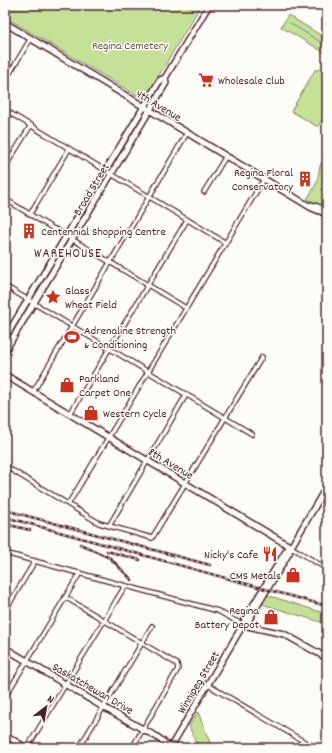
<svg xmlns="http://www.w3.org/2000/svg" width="332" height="753" viewBox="0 0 332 753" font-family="Dekko,sans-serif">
<rect width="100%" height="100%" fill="#fdfcf7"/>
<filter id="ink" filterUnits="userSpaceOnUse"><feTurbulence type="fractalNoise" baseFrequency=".025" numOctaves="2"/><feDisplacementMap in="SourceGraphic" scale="8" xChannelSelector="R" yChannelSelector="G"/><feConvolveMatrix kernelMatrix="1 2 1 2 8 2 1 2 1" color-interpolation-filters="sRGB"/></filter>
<g filter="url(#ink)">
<g fill="#c5e198" stroke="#888062">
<polygon points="5,5 201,5 146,97 141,98 5,17"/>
<polygon points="288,15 327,39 327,54 281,27"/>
<polygon points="327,68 327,111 318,127 291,111 315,70"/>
<path d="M327,157V207L307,199C310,194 314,189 316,184C320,175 317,163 327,157Z"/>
<polygon points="267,595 327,614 327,624 262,604"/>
<polygon points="198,712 212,748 198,748 189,726"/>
</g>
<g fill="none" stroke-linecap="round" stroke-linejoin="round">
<polyline stroke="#6f8d9b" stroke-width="1" points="290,23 327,46"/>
<g stroke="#4a1f2b" stroke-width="6">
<g id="street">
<polyline points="5,81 31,38"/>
<polyline points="5,110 226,243"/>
<polyline points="5,167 31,125"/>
<polyline points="204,192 226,156"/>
<polyline points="5,199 57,231"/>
<polyline points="30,214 69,149"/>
<polyline points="55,229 186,308"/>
<polyline points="5,286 252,434"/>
<polyline points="33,392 187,133"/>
<polyline points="70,414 187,220"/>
<polyline points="5,466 99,523 152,538 262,357"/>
<polyline points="69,503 264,179"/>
<polyline points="109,526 186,395"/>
<polyline points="291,547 327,569"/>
<polyline points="5,553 218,611 243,625"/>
<polyline points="65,597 177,664 178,669 132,748"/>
<polyline points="5,611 35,561"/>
<polyline points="208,685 315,748"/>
<polyline points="5,697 80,573"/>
<polyline points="27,748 125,586"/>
<polyline points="79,748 152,626"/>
</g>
</g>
<g stroke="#4a1f2b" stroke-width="8">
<g id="secondary">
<polyline points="5,23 312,208 327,214"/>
<polyline points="311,205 327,210"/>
<polyline points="5,338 160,80 165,78"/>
<polyline points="5,351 166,83 165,78 209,5"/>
<polyline points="5,375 291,547"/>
<polyline points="243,625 245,619 286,551 291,547"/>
<polyline points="243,625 284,634 327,658"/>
<polyline points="5,648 103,707 157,737 171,748"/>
<polyline points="5,735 26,748"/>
<polyline points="170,748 243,625 248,621 289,553 291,547 327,486"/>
</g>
</g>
<use href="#street" stroke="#fdfcf7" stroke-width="3.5"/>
<use href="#secondary" stroke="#fdfcf7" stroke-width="5"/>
<g stroke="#4a1f2b" stroke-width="2.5">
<g id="rail">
<polyline points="5,510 210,565"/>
<polyline points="5,517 327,606"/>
<polyline points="5,524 30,530"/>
<polyline points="80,544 110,558 132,580"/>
<polyline points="107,551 140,560"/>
</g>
</g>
<use href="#rail" stroke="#fdfcf7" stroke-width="1" stroke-dasharray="3" stroke-linecap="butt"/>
</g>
</g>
<defs>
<g id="supermarket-bare" transform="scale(1.2)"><path d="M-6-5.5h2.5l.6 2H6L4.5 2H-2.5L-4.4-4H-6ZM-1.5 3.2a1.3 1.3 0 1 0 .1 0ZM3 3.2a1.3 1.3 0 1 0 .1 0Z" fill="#c8321e" stroke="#fdfcf7" stroke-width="2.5" paint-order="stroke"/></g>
<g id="building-bare" transform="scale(1.2)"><path d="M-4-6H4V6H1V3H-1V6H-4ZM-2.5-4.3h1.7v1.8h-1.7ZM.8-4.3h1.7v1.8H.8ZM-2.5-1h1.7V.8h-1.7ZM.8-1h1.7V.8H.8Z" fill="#c8321e" stroke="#fdfcf7" stroke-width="2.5" paint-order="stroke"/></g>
<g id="sight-bare" transform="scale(1.2)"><path d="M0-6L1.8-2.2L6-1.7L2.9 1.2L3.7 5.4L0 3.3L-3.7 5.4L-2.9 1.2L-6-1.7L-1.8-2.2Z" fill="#c8321e" stroke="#fdfcf7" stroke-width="2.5" paint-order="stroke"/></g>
<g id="stadium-bare" transform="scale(1.2)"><path d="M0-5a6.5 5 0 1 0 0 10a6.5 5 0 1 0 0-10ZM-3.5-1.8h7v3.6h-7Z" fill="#c8321e" stroke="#fdfcf7" stroke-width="2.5" paint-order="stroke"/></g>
<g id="shop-bare" transform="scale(1.2)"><path d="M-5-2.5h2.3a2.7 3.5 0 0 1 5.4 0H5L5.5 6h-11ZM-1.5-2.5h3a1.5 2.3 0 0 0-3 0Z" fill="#c8321e" stroke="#fdfcf7" stroke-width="2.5" paint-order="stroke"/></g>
<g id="restaurant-bare" transform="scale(1.2)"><path d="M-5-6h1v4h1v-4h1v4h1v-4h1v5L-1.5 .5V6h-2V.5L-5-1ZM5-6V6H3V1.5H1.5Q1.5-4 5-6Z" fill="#c8321e" stroke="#fdfcf7" stroke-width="2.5" paint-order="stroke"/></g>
</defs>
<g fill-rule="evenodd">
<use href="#supermarket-bare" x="206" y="80"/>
<use href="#building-bare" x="305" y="179"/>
<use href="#building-bare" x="29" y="231"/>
<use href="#sight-bare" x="53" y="297"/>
<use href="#stadium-bare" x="72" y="337"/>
<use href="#shop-bare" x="67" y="385"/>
<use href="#shop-bare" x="91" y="413"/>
<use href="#restaurant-bare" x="270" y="554"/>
<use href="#shop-bare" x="293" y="575"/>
<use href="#shop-bare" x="271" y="617"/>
</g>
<g text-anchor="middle" stroke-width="3" stroke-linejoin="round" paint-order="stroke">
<g font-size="12" fill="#695046" stroke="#fdfcf7">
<text x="130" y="49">Regina Cemetery</text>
</g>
<g font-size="12" fill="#4a1f2b" stroke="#fdfcf7" text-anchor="start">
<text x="218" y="84">Wholesale Club</text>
<text x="293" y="176" text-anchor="end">Regina Floral<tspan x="293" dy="14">Conservatory</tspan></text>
<text x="41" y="235">Centennial Shopping Centre</text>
<text x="65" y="294">Glass<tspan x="65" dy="14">Wheat Field</tspan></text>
<text x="84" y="334">Adrenaline Strength<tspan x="84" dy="14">&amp; Conditioning</tspan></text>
<text x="79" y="382">Parkland<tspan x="79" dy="14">Carpet One</tspan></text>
<text x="103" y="417">Western Cycle</text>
<text x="258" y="558" text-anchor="end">Nicky's Cafe</text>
<text x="281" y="579" text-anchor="end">CMS Metals</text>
<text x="259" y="614" text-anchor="end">Regina<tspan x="259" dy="14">Battery Depot</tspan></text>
</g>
<g font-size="12" fill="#4a1f2b" stroke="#fdfcf7">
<text transform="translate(159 105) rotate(31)" y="4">4th Avenue</text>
<text transform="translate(91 189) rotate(-59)" y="4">Broad Street</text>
<text transform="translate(171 463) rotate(31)" y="4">8th Avenue</text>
<text transform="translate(198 682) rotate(-59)" y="4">Winnipeg Street</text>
<text transform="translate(93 688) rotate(30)" y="4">Saskatchewan Drive</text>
</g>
<g font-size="13" letter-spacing="1" fill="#4a1f2b" stroke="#fdfcf7">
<text x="68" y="257">WAREHOUSE</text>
</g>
</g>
<rect width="332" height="753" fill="none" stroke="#fdfcf7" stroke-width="20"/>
<rect x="10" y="10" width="312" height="733" fill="none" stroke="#4a1f2b" stroke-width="1.5" filter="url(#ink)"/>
<g transform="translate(46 707) rotate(31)" stroke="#fdfcf7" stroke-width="3" paint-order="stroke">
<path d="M0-3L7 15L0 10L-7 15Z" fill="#4a1f2b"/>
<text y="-6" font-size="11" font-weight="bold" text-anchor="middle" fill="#4a1f2b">N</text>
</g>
</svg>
